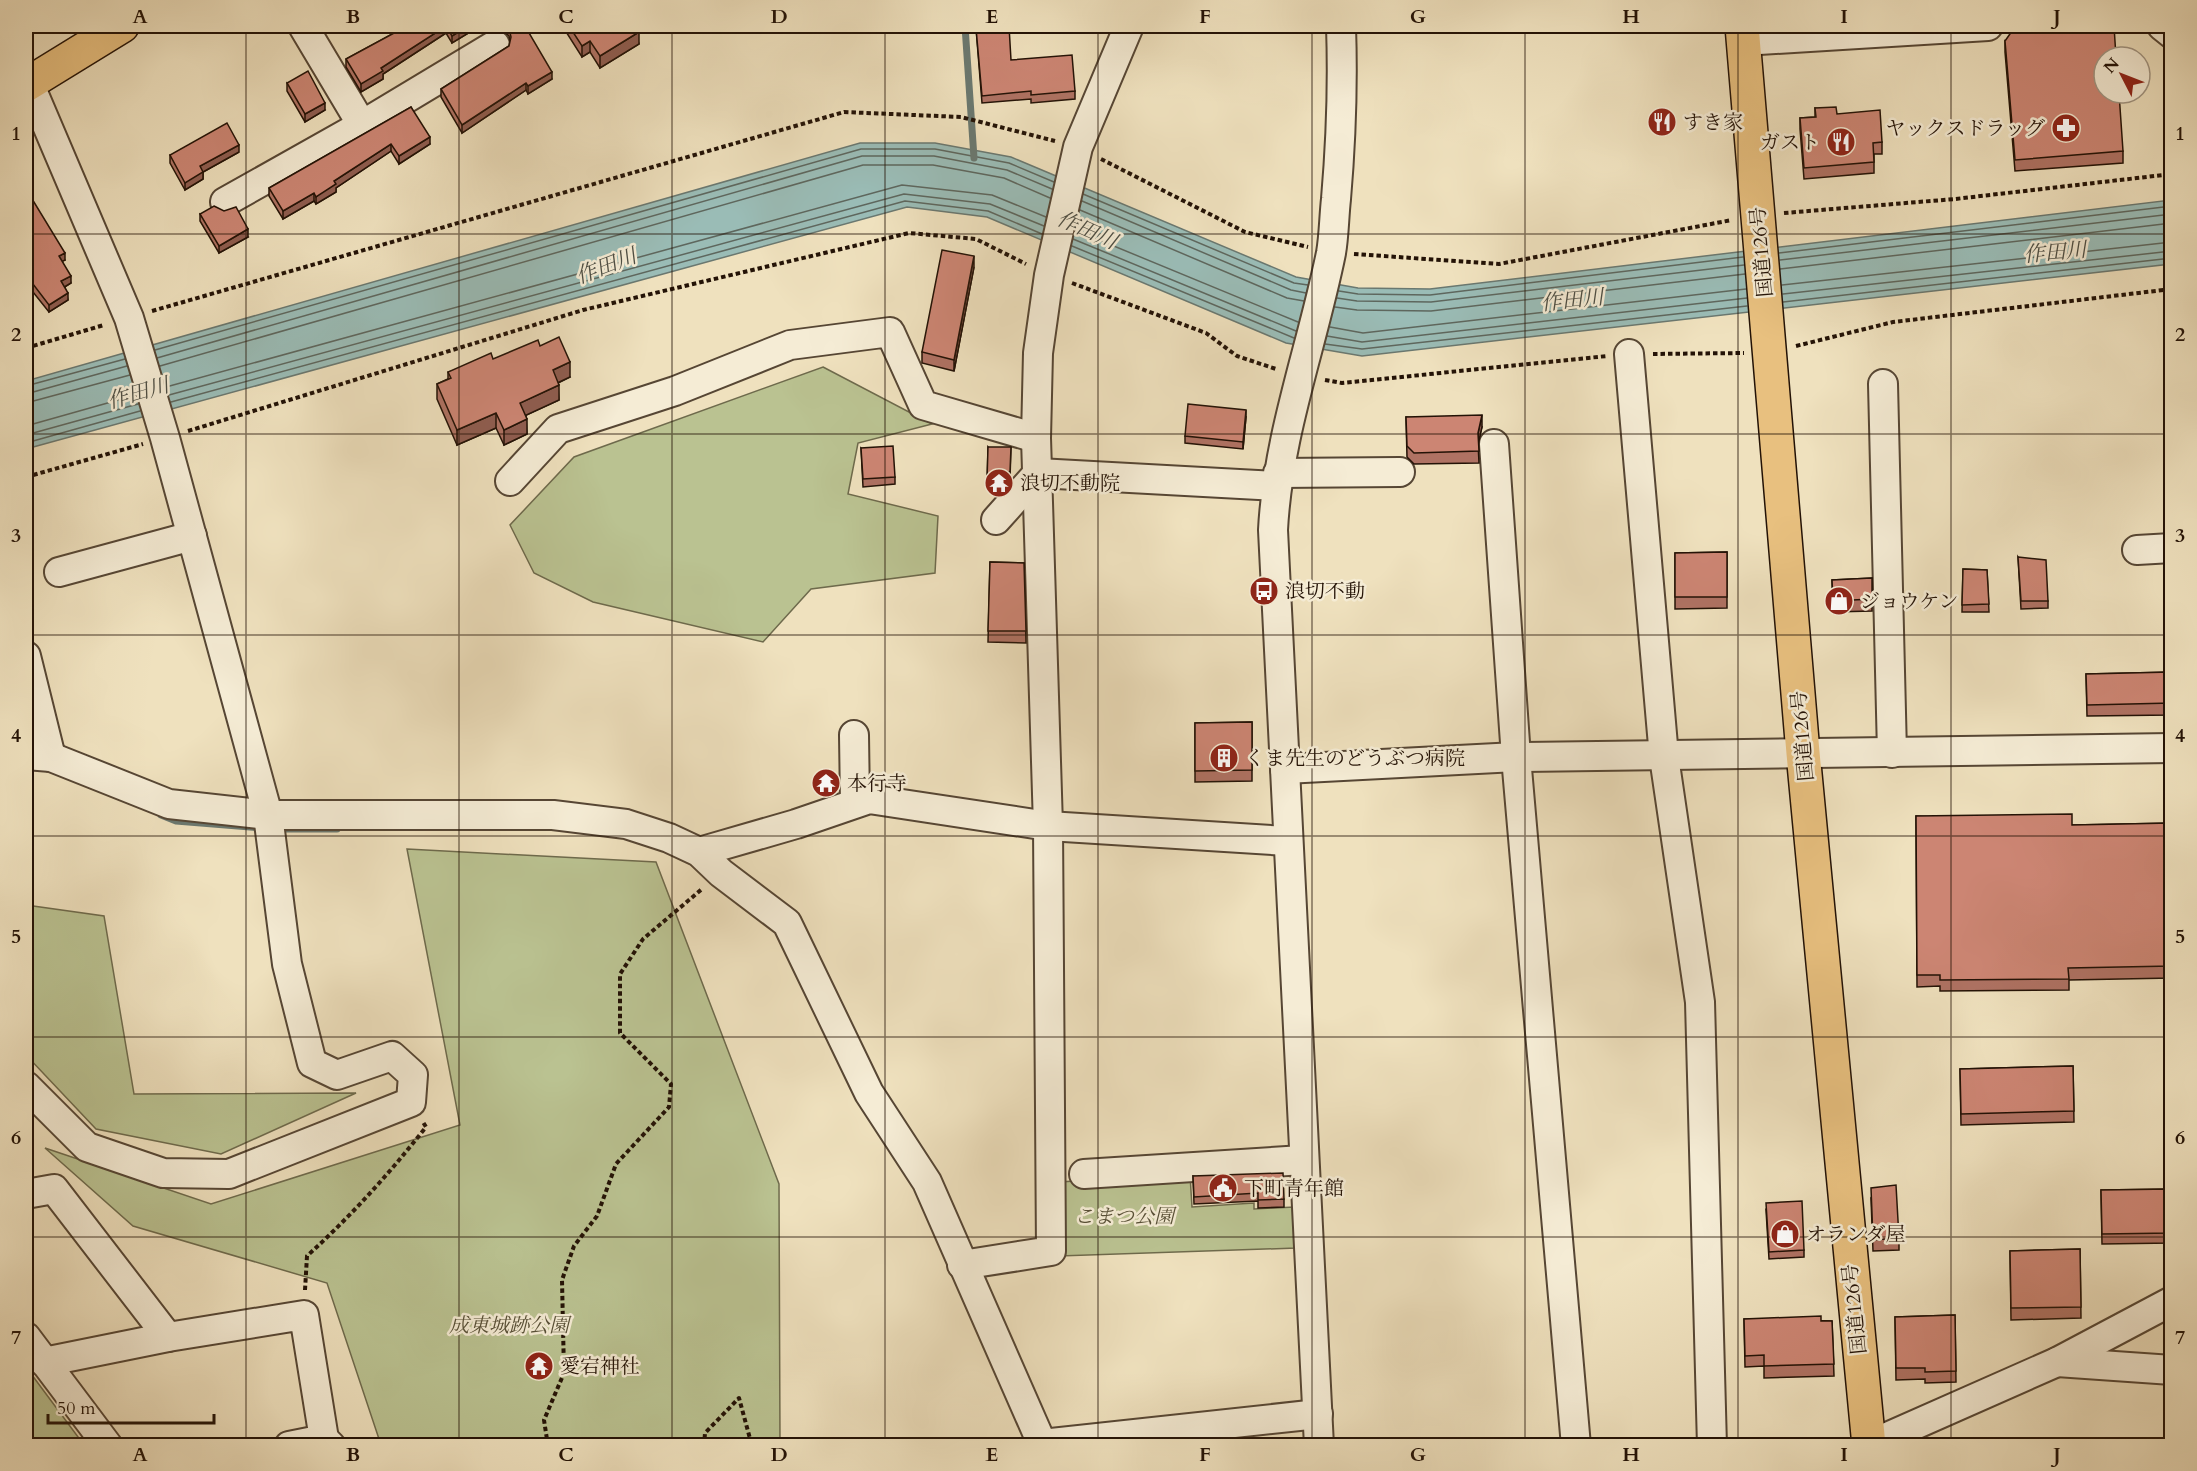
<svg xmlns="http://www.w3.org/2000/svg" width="2197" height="1471" viewBox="0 0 2197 1471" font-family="Cardo,'Noto Serif JP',serif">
<rect width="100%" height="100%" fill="#efe1be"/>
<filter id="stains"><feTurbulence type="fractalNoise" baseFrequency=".00333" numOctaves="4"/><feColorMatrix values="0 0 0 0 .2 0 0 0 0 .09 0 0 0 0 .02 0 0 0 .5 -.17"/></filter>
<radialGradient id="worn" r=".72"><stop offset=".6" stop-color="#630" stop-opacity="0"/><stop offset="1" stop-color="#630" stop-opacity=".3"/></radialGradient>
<g fill="#bac291" stroke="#6e6a4c" stroke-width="1.5">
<polygon points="823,367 932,424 858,443 848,494 938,516 935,573 811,589 763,642 593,602 534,573 510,525 574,457"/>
<polygon points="407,849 656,862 779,1184 780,1445 381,1445 327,1283 133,1226 45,1148 211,1204 460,1125"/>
<polygon points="26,905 104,916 134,1094 356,1093 221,1154 96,1129 26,1055"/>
<polygon points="1190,1175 1192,1207 1254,1203 1254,1209 1294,1207 1296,1248 1059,1256 1058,1182"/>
<polygon points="26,1367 84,1445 26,1445"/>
</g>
<polygon fill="#9abcb6" stroke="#6a7870" stroke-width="1.5" points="860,143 935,143 1011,157 1296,277 1358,288 1430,289 2171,200 2171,264 1362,356 1286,343 987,217 907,207 26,449 26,381"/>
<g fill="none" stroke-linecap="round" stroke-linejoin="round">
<g stroke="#5e675e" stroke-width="1.5">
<polyline points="1083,194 1294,283 1308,285"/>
<polyline points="1082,201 1291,290 1306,293"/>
<polyline points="1080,210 1287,298 1304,301"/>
<polyline points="1075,230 1298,322"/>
<polyline points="1073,239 1296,331"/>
<polyline points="1072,246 1294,338"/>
<polyline points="1779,253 2172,206"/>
<polyline points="1780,260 2172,214"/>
<polyline points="1780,269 2172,223"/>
<polyline points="1782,285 2172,242"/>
<polyline points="1339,291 1358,294 1430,295 1743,257"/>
<polyline points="1783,294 2172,251"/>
<polyline points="1337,298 1357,301 1431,302 1744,265"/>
<polyline points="1783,302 2172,258"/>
<polyline points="1335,307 1357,310 1431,311 1745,274"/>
<polyline points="1330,327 1363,333 1746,289"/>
<polyline points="1327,336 1362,342 1747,298"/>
<polyline points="1325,344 1362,349 1747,306"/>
<polyline points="155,350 861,149 935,149 1009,163 1054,182"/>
<polyline points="157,358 862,156 934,156 1007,170 1052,189"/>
<polyline points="160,366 863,165 933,165 1004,178 1050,198"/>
<polyline points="26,386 125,359"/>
<polyline points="166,387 902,185 992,195 1046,217"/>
<polyline points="26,394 127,366"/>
<polyline points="169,395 904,194 990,204 1044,226"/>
<polyline points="171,402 905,201 988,211 1042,234"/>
<polyline points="26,403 130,375"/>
<polyline points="26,426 136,395"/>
<polyline points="26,435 138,404"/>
<polyline points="26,443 140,411"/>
</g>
<g stroke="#6a7870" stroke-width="7">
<polyline points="965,26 974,158"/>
<polyline points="161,815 176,821 263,828"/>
<polyline points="277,829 337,829"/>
</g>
<g stroke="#564634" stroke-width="32">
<g id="minor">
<polyline points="303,26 362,125"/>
<polyline points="2162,26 2172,34"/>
<polyline points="1743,41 1988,26"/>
<polyline points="225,202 362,125 495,45"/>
<polyline points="1629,354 1664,757 1700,1002 1712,1446"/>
<polyline points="1883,384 1892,753"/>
<polyline points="1494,444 1516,757 1576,1446"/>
<polyline points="1038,473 1275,486"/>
<polyline points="1278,473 1400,472"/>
<polyline points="510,481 558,429 675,391 790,345 890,332 923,405 1036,438"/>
<polyline points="996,520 1038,473"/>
<polyline points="2137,550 2172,548"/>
<polyline points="59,572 192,536"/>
<polyline points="26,656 51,757"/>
<polyline points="854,735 855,803"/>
<polyline points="26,755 51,757 169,804 268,815 553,815 626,824 669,838 699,852 721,873 787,923 869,1093 927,1182 1043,1446"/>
<polyline points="1285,769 1516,757 2172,748"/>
<polyline points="699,852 796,824 869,799 1048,826 1287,841"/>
<polyline points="26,1086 87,1147 163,1173 229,1174 411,1102 413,1075 392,1056 337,1075 312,1063 287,964 268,815 165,438 129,318 29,83"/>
<polyline points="1084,1174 1303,1160"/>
<polyline points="26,1194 54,1189 168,1337"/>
<polyline points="962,1265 1051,1251 1048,826 1036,438 1038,353 1049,275 1078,147 1129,26"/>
<polyline points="26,1337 108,1446"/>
<polyline points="44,1362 168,1337 304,1315 324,1439"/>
<polyline points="2057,1362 2172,1370"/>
<polyline points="1042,1444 1318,1414"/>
<polyline points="289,1446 324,1439 331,1446"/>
<path d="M1319,1446L1273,530C1278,434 1312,347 1331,253C1334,236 1334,217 1336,199C1341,141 1343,83 1341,26"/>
<polyline points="1867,1446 2057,1362 2172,1301"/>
</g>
</g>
<g stroke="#231206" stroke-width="36">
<polyline id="major" points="26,85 122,26"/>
</g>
<g stroke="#231206" stroke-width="36">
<polyline id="highway" points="1742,26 1803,753 1869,1446"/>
</g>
<g stroke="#231206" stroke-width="4" stroke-dasharray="4.5 3" stroke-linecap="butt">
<polyline points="1101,159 1245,232 1308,247"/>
<polyline points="1784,213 1955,199 2172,174"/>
<polyline points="1354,254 1499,264 1732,220"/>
<polyline points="1072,283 1206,333 1237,356 1276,369"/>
<polyline points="152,311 844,112 961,117 1055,141"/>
<polyline points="1796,346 1893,322 2172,289"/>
<polyline points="26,348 104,325"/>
<polyline points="1653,354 1744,353"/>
<polyline points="1325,380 1342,383 1607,356"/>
<polyline points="188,431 583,310 909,233 976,239 1026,264"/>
<polyline points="26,477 143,444"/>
<path d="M305,1290L307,1256C352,1215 388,1175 426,1127L423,1122"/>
<polyline points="548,1446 544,1420 564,1373 562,1280 574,1246 597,1216 616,1164 669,1107 671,1084 620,1033 620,974 643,939 702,889"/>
<polyline points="704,1446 705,1433 739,1398 752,1446"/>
</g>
<use href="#minor" stroke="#f5ecd5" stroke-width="28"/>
<use href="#major" stroke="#e8c07f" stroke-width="33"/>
<use href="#highway" stroke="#e8c07f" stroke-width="33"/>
</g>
<g fill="#af7263" stroke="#231206" stroke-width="1.5">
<polygon points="407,26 480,26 452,43 446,33 383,74 383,79 361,92 346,67 346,59"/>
<polygon points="491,26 525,26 552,79 528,94 526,90 462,133 441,97 441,89 509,46 510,41 509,36 502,30 493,29"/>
<polygon points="563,26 634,26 639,44 600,68 590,52 582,57 563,27"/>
<polygon points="976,28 1011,60 1075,91 1075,99 1031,103 1031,99 982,103"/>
<polygon points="2005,41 2123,151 2123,163 2015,171 2005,52"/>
<polygon points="287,83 325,110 305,122 287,91"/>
<polygon points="411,107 430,144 399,164 391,151 336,188 336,192 316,204 314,201 283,219 269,196 269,188"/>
<polygon points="1815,108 1837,114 1882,142 1882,154 1874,154 1874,173 1804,179 1800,129 1800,118 1815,117"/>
<polygon points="239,152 203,172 203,179 185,190 170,163 170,155"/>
<polygon points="26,189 65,260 62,261 71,283 65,287 68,300 49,312 33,292 26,296"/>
<polygon points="200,214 248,237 219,253 200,221"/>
<polygon points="974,267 954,371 922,363 922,352"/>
<polygon points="540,346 570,377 558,383 559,400 526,415 527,434 504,445 496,428 457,445 437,399 437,384 448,379 448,372"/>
<polygon points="1246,417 1243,449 1185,443 1185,436"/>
<polygon points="1406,417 1482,427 1478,442 1479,463 1414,464 1407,457"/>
<polygon points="988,447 1010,479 1003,488 987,488"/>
<polygon points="861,448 895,477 895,484 863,487"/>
<polygon points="1727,552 1727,608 1675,609 1675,553"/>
<polygon points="2018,557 2048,601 2048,608 2021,609"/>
<polygon points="990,562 1024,563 1026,643 988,642"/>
<polygon points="1963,569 1987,570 1989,612 1962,612"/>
<polygon points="1872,578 1872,611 1833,612 1832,580"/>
<polygon points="2172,672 2172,715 2087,716 2086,674"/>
<polygon points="1252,722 1252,781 1195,782 1195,723"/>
<polygon points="1916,816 2072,825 2172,823 2172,978 2069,980 2069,990 1940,991 1940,986 1917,987"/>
<polygon points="2073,1066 2074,1122 1961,1125 1960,1069"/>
<polygon points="1193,1176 1284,1199 1284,1207 1258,1208 1258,1201 1194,1204"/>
<polygon points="2172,1189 2172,1243 2102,1244 2101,1190"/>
<polygon points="1871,1199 1899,1238 1899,1250 1873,1251"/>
<polygon points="1766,1210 1804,1250 1804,1257 1769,1259"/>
<polygon points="2080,1249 2081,1318 2011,1320 2010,1251"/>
<polygon points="1955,1315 1956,1382 1925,1383 1925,1379 1896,1380 1895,1317"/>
<polygon points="1744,1319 1832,1321 1834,1376 1764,1378 1764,1366 1745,1367"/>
</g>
<g fill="#8f5d50" stroke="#231206" stroke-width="1.5">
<polygon points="446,26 446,33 383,74 383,79 361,92 361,84 381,68"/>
<polygon points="468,26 480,26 452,43 452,36"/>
<polygon points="639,32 639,44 600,68 600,56"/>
<polygon points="590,41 590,52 582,57 582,46"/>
<polygon points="552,72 552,79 528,94 528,86"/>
<polygon points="526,83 526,90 462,133 462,125"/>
<polygon points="325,103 325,110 305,122 305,114"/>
<polygon points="430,137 430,144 399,164 399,156"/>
<polygon points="391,144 391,151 336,188 336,192 316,204 316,197 334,181"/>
<polygon points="239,145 239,152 203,172 203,179 185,190 185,183 200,166"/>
<polygon points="314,193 314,201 283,219 283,211"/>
<polygon points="248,229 248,237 219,253 219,246"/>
<polygon points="65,253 65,260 59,263 59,256"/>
<polygon points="974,256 974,267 954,371 954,360"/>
<polygon points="71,276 71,283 61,289 61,281"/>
<polygon points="33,284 33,292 26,296 26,289"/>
<polygon points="68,293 68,300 49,312 49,305"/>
<polygon points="570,362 570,377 553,385 553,370"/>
<polygon points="559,385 559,400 520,418 520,403"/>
<polygon points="1246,410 1246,417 1243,449 1243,442"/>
<polygon points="496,413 496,428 457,445 457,430"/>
<polygon points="1482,415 1482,427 1478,445 1478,433"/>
<polygon points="527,419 527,434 504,445 504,430"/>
<polygon points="1011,447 1010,479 1003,488 1003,480"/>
</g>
<g fill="#cc8573" stroke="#231206" stroke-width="1.5">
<polygon points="407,26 468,26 452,36 446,26 381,68 383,71 361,84 346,59"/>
<polygon points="505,26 525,26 552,72 528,86 526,83 462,125 441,89 509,46 511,37 509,28"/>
<polygon points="569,26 634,26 639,32 600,56 590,41 582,46"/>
<polygon points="1009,26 1011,60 1072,55 1075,91 1031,95 1031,91 982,96 976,28"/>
<polygon points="2075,26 2114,26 2116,57 2104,57 2104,93 2119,93 2123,151 2015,160 2005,41 2012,31"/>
<polygon points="308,71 325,103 305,114 287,83"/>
<polygon points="411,107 430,137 399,156 391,144 334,181 336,184 316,197 314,193 283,211 269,188"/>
<polygon points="1836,107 1837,114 1880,110 1882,142 1873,143 1874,162 1804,168 1800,118 1816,117 1815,108"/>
<polygon points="227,123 239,145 200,166 203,172 185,183 170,155"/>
<polygon points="26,189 65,253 59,256 71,276 61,281 68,293 49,305 33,284 26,289"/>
<polygon points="214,206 224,211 236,207 248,229 219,246 200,214"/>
<polygon points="942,250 974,256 954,360 922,352"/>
<polygon points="559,337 570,362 553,370 559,385 520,403 527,419 504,430 496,413 457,430 437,384 451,378 448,372 491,353 493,359 538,340 540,346"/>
<polygon points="1188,404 1246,410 1243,442 1185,436"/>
<polygon points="1482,415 1478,433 1479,451 1414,453 1407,446 1406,417"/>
<polygon points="893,446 895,477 863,479 861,448"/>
<polygon points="988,447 1011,447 1010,471 1003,480 987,480"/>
<polygon points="1727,552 1727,597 1675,597 1675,553"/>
<polygon points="2018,557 2046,560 2048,601 2021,601"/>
<polygon points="990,562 1024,563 1026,631 988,631"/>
<polygon points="1963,569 1987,570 1989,604 1962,605"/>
<polygon points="1872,578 1872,599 1833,601 1832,580"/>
<polygon points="2172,672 2172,703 2087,705 2086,674"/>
<polygon points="1252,722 1252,770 1195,771 1195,723"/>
<polygon points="2072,814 2072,825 2172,823 2172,966 2068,968 2069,979 1940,980 1940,975 1917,975 1916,816"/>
<polygon points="2073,1066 2074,1111 1961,1114 1960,1069"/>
<polygon points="1283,1173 1284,1199 1258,1200 1258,1193 1194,1197 1193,1176"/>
<polygon points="1896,1185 1899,1238 1873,1240 1871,1188"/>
<polygon points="2172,1189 2172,1233 2102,1234 2101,1190"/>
<polygon points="1802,1201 1804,1250 1769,1252 1766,1203"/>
<polygon points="2080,1249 2081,1307 2011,1308 2010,1251"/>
<polygon points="1955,1315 1956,1371 1925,1372 1925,1368 1896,1368 1895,1317"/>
<polygon points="1821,1316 1821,1321 1832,1321 1834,1364 1764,1366 1764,1355 1745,1356 1744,1319"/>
</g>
<path fill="none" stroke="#231206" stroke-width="1.5" stroke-opacity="0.55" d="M246,26V1446M459,26V1446M672,26V1446M885,26V1446M1098,26V1446M1312,26V1446M1525,26V1446M1738,26V1446M1951,26V1446M26,234H2172M26,434H2172M26,635H2172M26,836H2172M26,1037H2172M26,1237H2172"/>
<defs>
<g id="restaurant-disc" transform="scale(1.5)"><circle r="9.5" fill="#8f2418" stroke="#f5ecd5"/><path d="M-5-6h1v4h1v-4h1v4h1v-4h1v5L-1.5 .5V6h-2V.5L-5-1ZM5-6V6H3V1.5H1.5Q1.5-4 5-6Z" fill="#fff"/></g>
<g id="pharmacy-disc" transform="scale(1.5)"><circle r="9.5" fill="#8f2418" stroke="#f5ecd5"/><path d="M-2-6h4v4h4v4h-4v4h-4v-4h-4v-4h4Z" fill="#fff"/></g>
<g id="temple-disc" transform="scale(1.5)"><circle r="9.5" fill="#8f2418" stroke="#f5ecd5"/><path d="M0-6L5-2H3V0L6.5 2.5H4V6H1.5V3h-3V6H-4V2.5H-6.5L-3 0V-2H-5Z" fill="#fff"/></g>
<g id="bus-disc" transform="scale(1.5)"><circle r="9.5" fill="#8f2418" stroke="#f5ecd5"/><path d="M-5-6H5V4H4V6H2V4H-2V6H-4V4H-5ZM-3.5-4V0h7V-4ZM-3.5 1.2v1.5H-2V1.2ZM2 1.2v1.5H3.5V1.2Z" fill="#fff"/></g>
<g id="shop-disc" transform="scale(1.5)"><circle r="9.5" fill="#8f2418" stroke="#f5ecd5"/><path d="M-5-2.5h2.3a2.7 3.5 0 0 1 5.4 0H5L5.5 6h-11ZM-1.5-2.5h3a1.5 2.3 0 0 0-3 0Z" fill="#fff"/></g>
<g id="building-disc" transform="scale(1.5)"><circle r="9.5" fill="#8f2418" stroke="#f5ecd5"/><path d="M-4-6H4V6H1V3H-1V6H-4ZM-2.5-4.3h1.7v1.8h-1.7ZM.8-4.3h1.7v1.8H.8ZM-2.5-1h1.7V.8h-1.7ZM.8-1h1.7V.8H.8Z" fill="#fff"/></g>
<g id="civic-disc" transform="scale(1.5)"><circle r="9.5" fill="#8f2418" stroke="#f5ecd5"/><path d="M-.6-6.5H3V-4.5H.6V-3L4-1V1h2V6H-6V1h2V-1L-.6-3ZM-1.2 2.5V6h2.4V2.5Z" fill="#fff"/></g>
</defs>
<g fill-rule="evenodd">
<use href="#restaurant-disc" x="1662" y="122"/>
<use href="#pharmacy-disc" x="2066" y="128"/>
<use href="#restaurant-disc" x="1841" y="142"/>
<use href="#temple-disc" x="999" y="483"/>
<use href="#bus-disc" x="1264" y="591"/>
<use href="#shop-disc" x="1839" y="601"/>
<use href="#building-disc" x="1224" y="758"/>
<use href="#temple-disc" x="826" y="783"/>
<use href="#civic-disc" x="1223" y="1188"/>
<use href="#shop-disc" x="1785" y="1234"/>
<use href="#temple-disc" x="539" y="1366"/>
</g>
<g text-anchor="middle" stroke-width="5" stroke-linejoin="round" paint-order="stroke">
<g font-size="20" fill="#231206" stroke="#f5ecd5" text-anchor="start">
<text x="1683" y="129">すき家</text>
<text x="2045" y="135" text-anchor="end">ヤックスドラッグ</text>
<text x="1820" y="149" text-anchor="end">ガスト</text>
<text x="1020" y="490">浪切不動院</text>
<text x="1285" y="598">浪切不動</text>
<text x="1860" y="608">ジョウケン</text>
<text x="1245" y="765">くま先生のどうぶつ病院</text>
<text x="847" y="790">本行寺</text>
<text x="1244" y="1195">下町青年館</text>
<text x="1806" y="1241">オランダ屋</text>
<text x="560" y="1373">愛宕神社</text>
</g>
<g font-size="20" fill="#231206" stroke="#f5ecd5">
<text transform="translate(1761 252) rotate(-95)" y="7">国道126号</text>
<text transform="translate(1802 736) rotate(-95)" y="7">国道126号</text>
<text transform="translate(1854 1309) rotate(-96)" y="7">国道126号</text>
</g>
<g font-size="20" font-style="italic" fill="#585037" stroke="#f5ecd5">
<text x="1124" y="1223">こまつ公園</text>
<text x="509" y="1332">成東城跡公園</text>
</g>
<g font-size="21" font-style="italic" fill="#4d4e44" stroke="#f5ecd5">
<text transform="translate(1087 230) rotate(24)" y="7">作田川</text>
<text transform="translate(2055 252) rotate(-5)" y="7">作田川</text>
<text transform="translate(606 266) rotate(-21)" y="7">作田川</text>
<text transform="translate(1572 300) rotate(-6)" y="7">作田川</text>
<text transform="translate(138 393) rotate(-16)" y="7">作田川</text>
</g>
</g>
<rect width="2197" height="1471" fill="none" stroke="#efe1be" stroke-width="66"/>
<g transform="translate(2122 75) rotate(312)"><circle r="28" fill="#f5ecd5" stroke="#a19582" stroke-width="1.5"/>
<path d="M0-4.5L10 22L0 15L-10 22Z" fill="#8f2418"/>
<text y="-9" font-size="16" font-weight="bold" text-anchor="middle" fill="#231206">N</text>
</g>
<path d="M48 1414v9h166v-9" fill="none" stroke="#231206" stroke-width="3"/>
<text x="57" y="1414" font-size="18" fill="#231206" stroke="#f5ecd5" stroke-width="4.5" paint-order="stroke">50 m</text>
<rect x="33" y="33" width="2131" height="1405" fill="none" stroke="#231206" stroke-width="2"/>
<g font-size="20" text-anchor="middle" font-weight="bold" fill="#231206">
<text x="140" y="23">A</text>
<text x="353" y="23">B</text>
<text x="566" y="23">C</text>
<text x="779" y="23">D</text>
<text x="992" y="23">E</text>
<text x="1205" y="23">F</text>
<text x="1418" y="23">G</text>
<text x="1631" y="23">H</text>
<text x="1844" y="23">I</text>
<text x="2057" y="23">J</text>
<text x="16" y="140">1</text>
<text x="2180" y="140">1</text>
<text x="16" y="341">2</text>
<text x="2180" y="341">2</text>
<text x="16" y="542">3</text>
<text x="2180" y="542">3</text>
<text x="16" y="742">4</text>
<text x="2180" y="742">4</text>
<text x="16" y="943">5</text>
<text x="2180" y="943">5</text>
<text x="16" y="1144">6</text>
<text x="2180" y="1144">6</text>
<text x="16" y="1344">7</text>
<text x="2180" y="1344">7</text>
<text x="140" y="1461">A</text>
<text x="353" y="1461">B</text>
<text x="566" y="1461">C</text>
<text x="779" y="1461">D</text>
<text x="992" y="1461">E</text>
<text x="1205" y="1461">F</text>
<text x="1418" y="1461">G</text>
<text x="1631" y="1461">H</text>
<text x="1844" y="1461">I</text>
<text x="2057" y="1461">J</text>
</g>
<rect width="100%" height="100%" filter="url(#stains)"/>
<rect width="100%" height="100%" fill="url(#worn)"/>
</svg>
